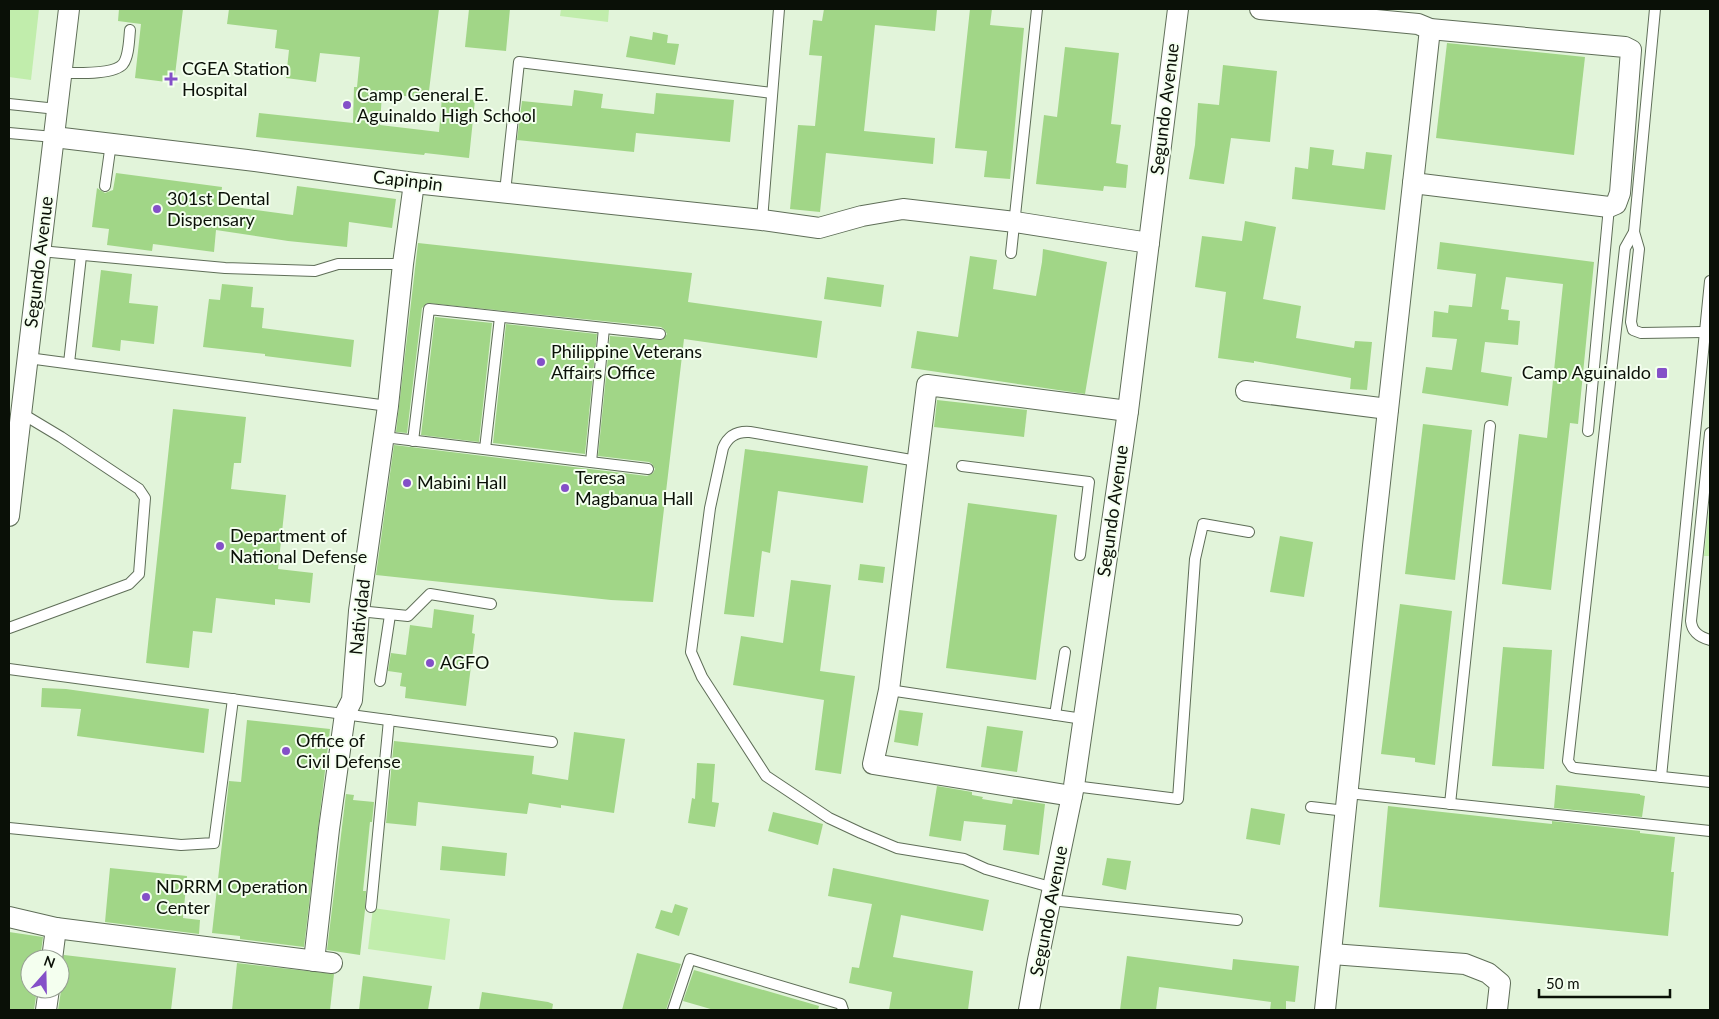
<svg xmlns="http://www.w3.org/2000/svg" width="1719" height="1019" viewBox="0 0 1719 1019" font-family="Lato,sans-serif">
<rect width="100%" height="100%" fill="#e2f4da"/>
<g fill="#c1edac">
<polygon points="9,9 39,9 31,80 9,77"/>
<polygon points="561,9 609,9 608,22 560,16"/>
<polygon points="1710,501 1710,556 1704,556"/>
<polygon points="373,908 450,919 445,960 368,949"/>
</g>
<g fill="#a1d687">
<polygon points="119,9 183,9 174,83 135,78 141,24 118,21"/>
<polygon points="229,9 439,9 428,99 382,93 380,125 439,132 442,97 475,100 469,158 425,153 424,155 256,137 259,113 353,123 354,87 357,87 360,57 320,53 316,82 286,78 289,50 275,48 277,30 227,24"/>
<polygon points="469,9 510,9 506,51 465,47"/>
<polygon points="824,9 937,9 935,31 875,25 864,131 935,138 933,164 826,153 820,212 790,209 798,125 815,126 822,56 809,55 813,20 822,21"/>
<polygon points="970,9 992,9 990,25 1024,28 1010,179 984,177 987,151 955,148"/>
<polygon points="653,32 668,35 667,43 679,44 675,65 626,57 630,36 652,40"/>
<polygon points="1447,43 1585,57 1574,155 1436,138"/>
<polygon points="1065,47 1119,53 1111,124 1121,125 1116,163 1128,165 1126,188 1104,186 1103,191 1036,184 1044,115 1057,117"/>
<polygon points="1223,65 1277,71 1270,142 1231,138 1224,184 1189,179 1195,145 1198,103 1219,105"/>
<polygon points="574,90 603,94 601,108 654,114 656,93 734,100 730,142 636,133 634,152 517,140 522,101 572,106"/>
<polygon points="1310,147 1334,150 1332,165 1364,169 1366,152 1392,155 1385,210 1292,199 1295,167 1308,169"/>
<polygon points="116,173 222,187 220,205 293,215 297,186 396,199 392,228 349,222 347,247 288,241 216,230 214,252 153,244 152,251 107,245 109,229 92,227 97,188 105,193 113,190"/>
<polygon points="1245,221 1276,227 1263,299 1301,306 1296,338 1354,348 1355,341 1372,342 1367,390 1350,389 1351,378 1254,361 1254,363 1218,358 1226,292 1195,287 1202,236 1242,241"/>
<polygon points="1440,242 1594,262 1578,424 1570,423 1551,590 1502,584 1519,434 1547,438 1563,284 1506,277 1501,309 1509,310 1508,320 1520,321 1518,345 1485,342 1481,372 1512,377 1508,406 1422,393 1426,367 1452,370 1457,339 1432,337 1434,311 1448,313 1449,305 1472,307 1476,274 1437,269"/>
<polygon points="418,243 692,273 688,302 822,321 817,358 684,339 653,602 611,600 376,575 394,445 647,476 653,473 655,469 652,464 649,462 598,456 610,336 662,340 667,334 664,329 661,327 427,303 422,308 407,433 396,432"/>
<polygon points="1043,249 1107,262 1085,394 911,368 917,331 958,337 970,256 997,260 993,289 1036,296 1042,262"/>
<polygon points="101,270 132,274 129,303 158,306 154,344 121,340 120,351 92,347"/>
<polygon points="827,277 884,285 881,307 824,299"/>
<polygon points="222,284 253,287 251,307 264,308 262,328 354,340 351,367 265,356 265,354 203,347 209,299 220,300"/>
<polygon points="435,317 492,323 479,442 421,435"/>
<polygon points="506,324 597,334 585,454 493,443"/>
<polygon points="937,400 1027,410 1024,437 934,427"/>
<polygon points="173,409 246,417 241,463 234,463 231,489 286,495 278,569 313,573 310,603 275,599 275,605 216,598 212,633 193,631 189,668 146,663"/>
<polygon points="1423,424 1472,430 1455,580 1405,574"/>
<polygon points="745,449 868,466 863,503 778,491 770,553 762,551 754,617 724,614"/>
<polygon points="968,503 1057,515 1036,680 946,668"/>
<polygon points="1280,536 1313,542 1304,597 1270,592"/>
<polygon points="860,564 885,567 883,583 858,580"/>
<polygon points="791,580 831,585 820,671 855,676 841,774 815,770 824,700 733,685 741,636 783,643"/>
<polygon points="1400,604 1452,611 1435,765 1415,762 1415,758 1381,754"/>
<polygon points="434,609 474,615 472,633 475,634 466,706 405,698 406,687 400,686 402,673 388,671 391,653 406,655 410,625 432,628"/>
<polygon points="1503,647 1552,650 1544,769 1492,766"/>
<polygon points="42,688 66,689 209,709 204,753 77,736 81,709 41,707"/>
<polygon points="899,710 923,713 918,746 894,742"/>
<polygon points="247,720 330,729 304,947 240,939 240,936 212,933 229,781 241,782"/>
<polygon points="987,726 1023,731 1017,772 981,767"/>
<polygon points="574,732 625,739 614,813 561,805 561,808 529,803 527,814 418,802 416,826 386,823 394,741 534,756 532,774 568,780"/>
<polygon points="697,763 715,764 712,802 719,803 715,827 688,823 692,798 695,799"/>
<polygon points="1556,785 1640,794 1640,795 1645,796 1642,817 1554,808"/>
<polygon points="937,786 972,792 972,795 983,797 982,799 1012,804 1013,799 1045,804 1039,855 1003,850 1006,825 964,821 961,841 929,836"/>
<polygon points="346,794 354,795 353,800 374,802 372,822 370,822 363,891 366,891 365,910 360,955 327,950"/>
<polygon points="1388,806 1552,824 1552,821 1640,831 1640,833 1675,837 1671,872 1674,872 1668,936 1379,907"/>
<polygon points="1251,808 1285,814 1280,845 1246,839"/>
<polygon points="773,812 823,824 818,845 768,831"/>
<polygon points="442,846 507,853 505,876 440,870"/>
<polygon points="1107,858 1131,861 1126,890 1102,885"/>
<polygon points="110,868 187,876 183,918 200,920 199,934 105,922"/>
<polygon points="833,868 989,900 983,931 901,915 896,942 893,957 973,971 968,1010 889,1010 892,992 849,983 852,967 859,968 872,904 828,896"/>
<polygon points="675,904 688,908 679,936 655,928 661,910 672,913"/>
<polygon points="9,932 43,937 40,959 30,959 30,989 37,989 34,1010 9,1010"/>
<polygon points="637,953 681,964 666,1010 622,1010"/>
<polygon points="64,955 176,968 171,1010 58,1010 61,991 60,967"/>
<polygon points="1127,956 1232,970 1233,959 1299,966 1295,1002 1286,1001 1286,1010 1270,1010 1271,1002 1159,987 1156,1010 1120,1010"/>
<polygon points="237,963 334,974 330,1010 232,1010"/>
<polygon points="694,970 819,1006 818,1010 714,1010 683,1001"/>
<polygon points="363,976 432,986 428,1010 359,1010"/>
<polygon points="482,992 548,1002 553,1004 552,1010 479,1010"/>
</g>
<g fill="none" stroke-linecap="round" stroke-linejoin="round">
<g stroke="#5f6e58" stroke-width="12">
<g id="service">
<polyline points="1655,9 1634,232 1625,248 1568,761 1572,767 1576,768 1710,782"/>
<path d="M62,73C75,73 114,75 123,64C129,56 129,40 130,30"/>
<polyline points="9,104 57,109"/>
<polyline points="9,133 54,137"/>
<polyline points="105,186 111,143"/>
<polyline points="505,192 519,62 772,93"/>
<polyline points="762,220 779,9"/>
<polyline points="1634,232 1639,249 1631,322 1633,330 1641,333 1704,332"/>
<polyline points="40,251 225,268 315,271 338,264 403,264"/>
<polyline points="1011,253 1037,9"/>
<polyline points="28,358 388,406"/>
<polyline points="69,363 81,256"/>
<polyline points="1588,431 1609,207"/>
<path d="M1710,433L1691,621C1692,632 1699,637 1710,640"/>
<polyline points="384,437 648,469"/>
<polyline points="413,441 429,309 660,334"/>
<polyline points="485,449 500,317"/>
<path d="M917,461L750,432C737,431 728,436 723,448L710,508L691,652L702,677L766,776L829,818L861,833L897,848L964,859L986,869L1054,888"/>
<polyline points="591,462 604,328"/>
<polyline points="962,466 1089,482 1080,555"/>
<polyline points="359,611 408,616 430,594 491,604"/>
<polyline points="9,628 129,584 139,574 145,498 139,489 61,437 21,413"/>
<polyline points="9,669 552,742"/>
<polyline points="380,681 390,615"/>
<polyline points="889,690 1083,719"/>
<polyline points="1055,715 1065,652"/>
<polyline points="1661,777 1710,281"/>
<polyline points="1074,786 1178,799 1195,559 1203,524 1249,532"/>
<polyline points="1348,793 1710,831"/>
<polyline points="1450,804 1490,426"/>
<polyline points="1311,807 1346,811"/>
<polyline points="9,828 181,845 214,843 233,699"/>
<polyline points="1051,900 1237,920"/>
<polyline points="371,907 389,720"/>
<polyline points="673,1010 690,959 841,1004 843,1010"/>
</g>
</g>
<g stroke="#5f6e58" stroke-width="22">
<g id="minor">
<polyline points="1260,9 1418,24 1430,29 1625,47 1631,50 1620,193 1616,204 1609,207 1413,183"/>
<polyline points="54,137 247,160 414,183 762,220 819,228 862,216 903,209 1015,222 1149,243"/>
<polyline points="1246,391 1388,409"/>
<polyline points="9,516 69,9"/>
<polyline points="1072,796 873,764 889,690 927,385 1128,411"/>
<polyline points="9,917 56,928 332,963"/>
<polyline points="1332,954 1465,964 1488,973 1500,983 1497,1010"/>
<polyline points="52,959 56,928"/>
<polyline points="314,961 329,829 345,714 352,700 359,611 388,406 403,264 414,183"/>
<polyline points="46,1010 49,989"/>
<polyline points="1029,1010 1038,960 1074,786 1128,411 1178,9"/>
<polyline points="1325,1010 1373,546 1430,29"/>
</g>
</g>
<use href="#service" stroke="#fff" stroke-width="10"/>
<use href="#minor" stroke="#fff" stroke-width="20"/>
</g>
<g fill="#8450c8" stroke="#f4ffef" stroke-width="2">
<path d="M168.5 71.5h5v5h5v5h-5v5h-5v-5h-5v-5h5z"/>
<circle cx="347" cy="105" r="5"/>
<circle cx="157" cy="209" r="5"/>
<circle cx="541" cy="362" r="5"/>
<rect x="1656" y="367" width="12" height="12" rx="2.5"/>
<circle cx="407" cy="483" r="5"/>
<circle cx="565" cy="488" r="5"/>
<circle cx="220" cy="546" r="5"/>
<circle cx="430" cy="663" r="5"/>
<circle cx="286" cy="751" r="5"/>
<circle cx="146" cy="897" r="5"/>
</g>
<g text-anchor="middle" stroke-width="4" stroke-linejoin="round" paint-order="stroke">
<g font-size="18" fill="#0a1007" stroke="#f4ffef" text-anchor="start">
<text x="182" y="75">CGEA Station<tspan x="182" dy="21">Hospital</tspan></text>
<text x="357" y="101">Camp General E.<tspan x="357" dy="21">Aguinaldo High School</tspan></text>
<text x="167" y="205">301st Dental<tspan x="167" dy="21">Dispensary</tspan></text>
<text x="551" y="358">Philippine Veterans<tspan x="551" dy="21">Affairs Office</tspan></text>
<text x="1651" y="379" text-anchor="end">Camp Aguinaldo</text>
<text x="575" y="484">Teresa<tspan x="575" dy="21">Magbanua Hall</tspan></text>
<text x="417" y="489">Mabini Hall</text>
<text x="230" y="542">Department of<tspan x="230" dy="21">National Defense</tspan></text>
<text x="440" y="669">AGFO</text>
<text x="296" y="747">Office of<tspan x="296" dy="21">Civil Defense</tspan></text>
<text x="156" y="893">NDRRM Operation<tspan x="156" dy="21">Center</tspan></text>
</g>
<g font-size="18" fill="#0a1007" stroke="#f4ffef">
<text transform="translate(1165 109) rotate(-83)" y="6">Segundo Avenue</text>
<text transform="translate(408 181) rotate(7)" y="6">Capinpin</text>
<text transform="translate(39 262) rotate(-83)" y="6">Segundo Avenue</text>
<text transform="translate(1113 511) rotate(-82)" y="6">Segundo Avenue</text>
<text transform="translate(360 617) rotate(-84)" y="6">Natividad</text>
<text transform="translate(1049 911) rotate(-79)" y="6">Segundo Avenue</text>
</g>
</g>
<rect width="1719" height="1019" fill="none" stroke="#0a1007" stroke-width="20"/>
<g transform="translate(45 974) rotate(20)"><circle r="24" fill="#f4ffef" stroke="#969f92"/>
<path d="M0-4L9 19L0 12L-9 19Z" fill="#8450c8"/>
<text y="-8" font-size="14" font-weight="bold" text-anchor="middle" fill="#0a1007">N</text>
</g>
<path d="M1539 989v8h131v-8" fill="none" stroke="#0a1007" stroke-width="2.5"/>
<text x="1546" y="989" font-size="15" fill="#0a1007" stroke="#f4ffef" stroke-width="4" paint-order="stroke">50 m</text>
</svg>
